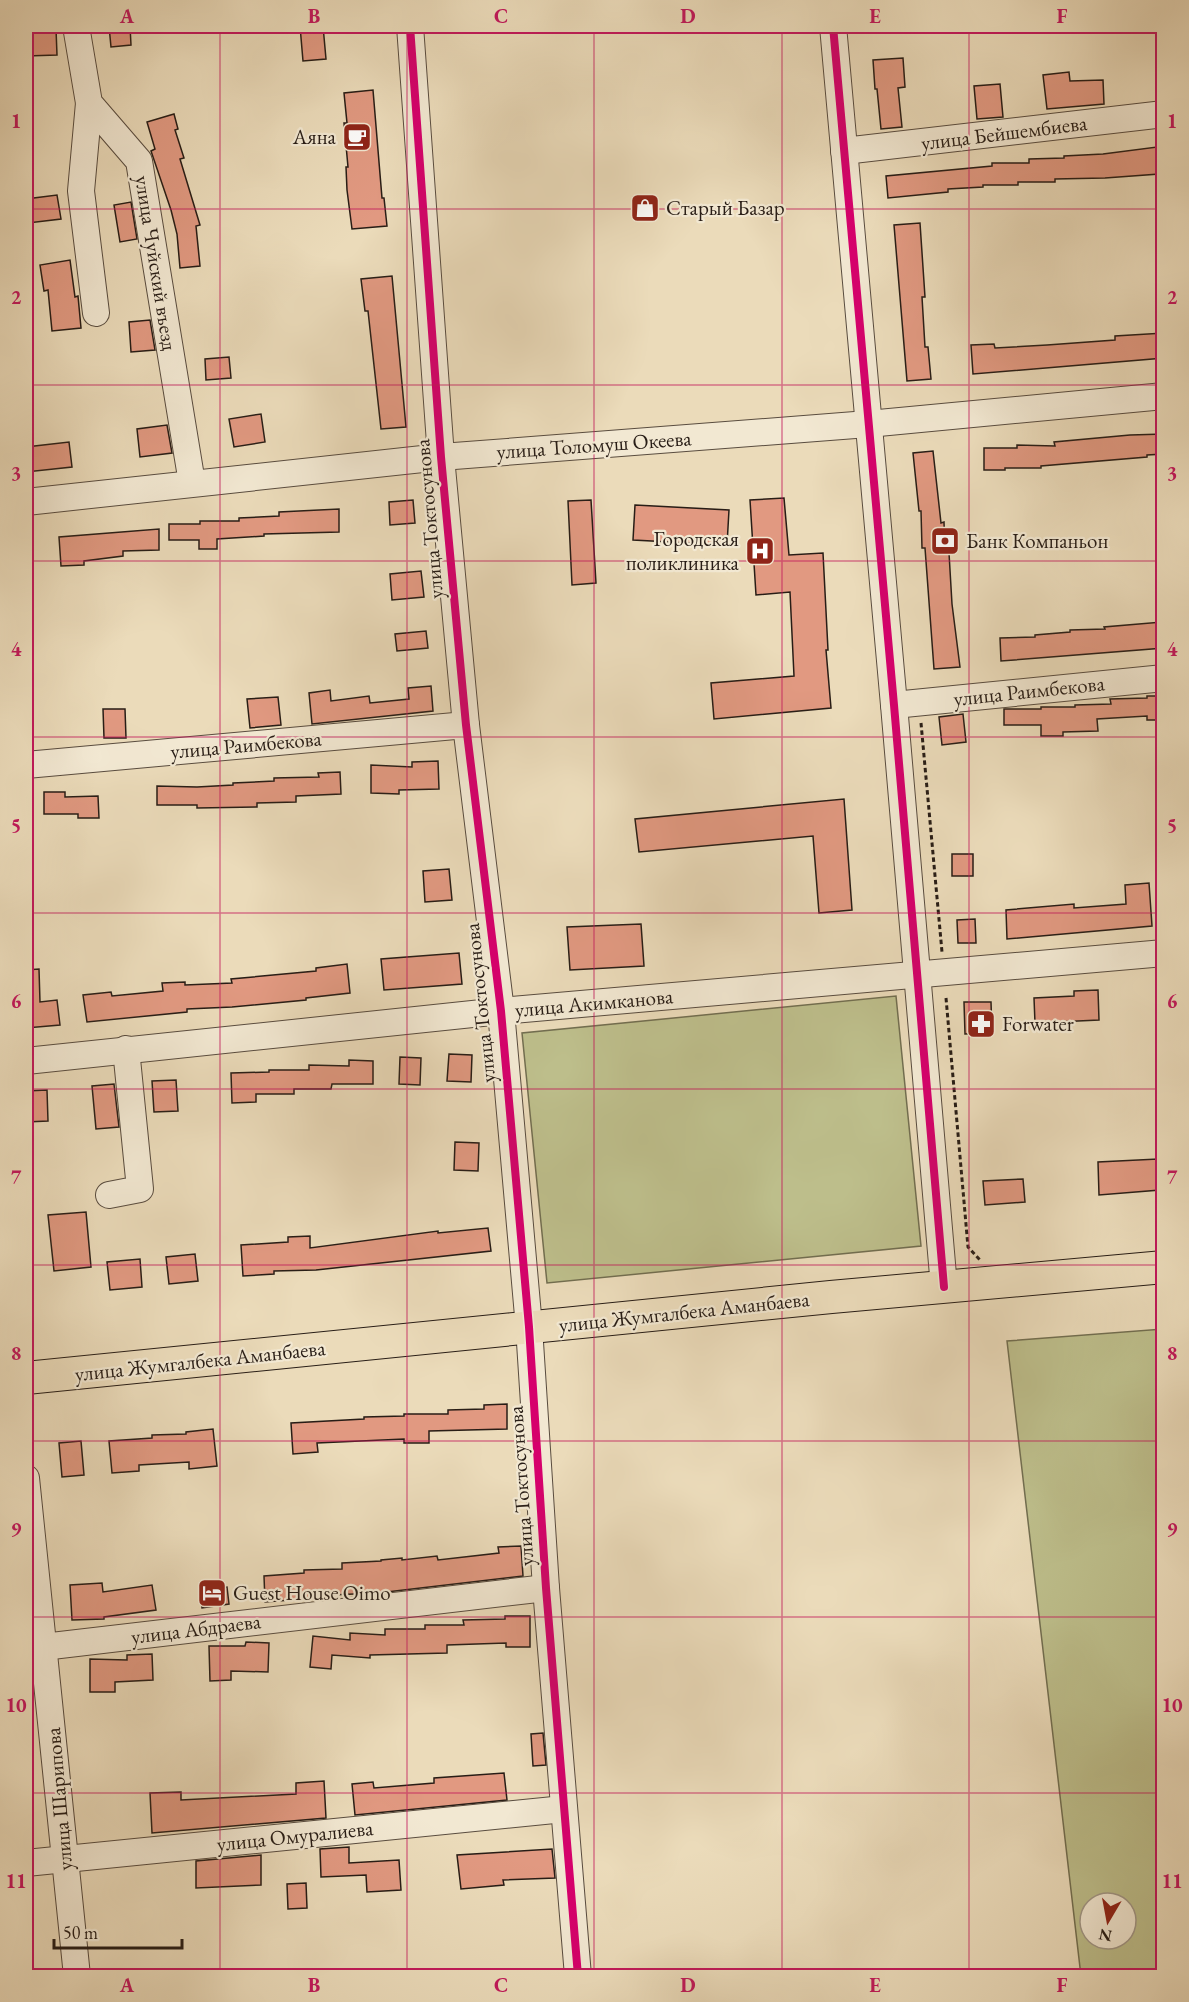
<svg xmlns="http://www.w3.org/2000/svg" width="1189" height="2002" viewBox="0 0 1189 2002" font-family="'EB Garamond',serif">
<rect width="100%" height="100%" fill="#ebdbba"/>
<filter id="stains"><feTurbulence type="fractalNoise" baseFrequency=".00333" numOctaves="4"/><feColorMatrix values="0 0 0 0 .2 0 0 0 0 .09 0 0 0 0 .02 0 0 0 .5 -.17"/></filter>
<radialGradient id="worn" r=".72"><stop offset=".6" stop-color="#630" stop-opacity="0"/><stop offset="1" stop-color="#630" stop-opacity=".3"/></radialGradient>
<g fill="#bdbe8b" stroke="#726e50" stroke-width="1.5" fill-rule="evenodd">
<polygon points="896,996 921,1246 547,1283 522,1033"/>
<path d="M1163,1329V1976H1081L1007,1341ZM1090,1903H1126V1939H1090Z"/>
</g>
<g fill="#e19981" stroke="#281d16" stroke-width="1.5">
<polygon points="109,26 130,26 131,45 111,47"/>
<polygon points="300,26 323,26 326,59 303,61"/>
<polygon points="56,29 57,55 26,56 26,31"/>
<polygon points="903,58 905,87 898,88 902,127 881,129 877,89 875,89 873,60"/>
<polygon points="1069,72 1070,81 1103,80 1104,104 1047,109 1043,75"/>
<polygon points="1000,84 1003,117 977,119 974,86"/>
<polygon points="373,90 382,198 384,198 387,226 352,229 347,190 346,167 348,167 344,123 347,123 344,93"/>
<polygon points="174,114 178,129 175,130 184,158 180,159 200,225 196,226 200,266 180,268 177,234 171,210 151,151 155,149 147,122"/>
<polygon points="1157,147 1159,174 1105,178 1055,179 1055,182 1018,182 1018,185 983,185 983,187 948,189 948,192 888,198 886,176 992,166 992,163 1029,163 1029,159 1064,158 1064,156 1103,154"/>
<polygon points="57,195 61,219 28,223 26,199"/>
<polygon points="131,202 137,239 120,242 114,205"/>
<polygon points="920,223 925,297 922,297 925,347 928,347 931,379 907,381 894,225"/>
<polygon points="70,260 75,297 78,296 81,328 52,331 48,290 44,291 40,265"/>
<polygon points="392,276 406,427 381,429 368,311 365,311 361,279"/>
<polygon points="150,320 155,350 131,352 129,322"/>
<polygon points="1164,333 1164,358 973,374 971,345 994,344 995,348 1047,345 1115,340 1115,336"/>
<polygon points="229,357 231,378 206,380 205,359"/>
<polygon points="261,414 265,442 234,447 229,419"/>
<polygon points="167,425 172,453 140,457 137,429"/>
<polygon points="1164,434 1164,454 1147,455 1147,457 1041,466 1041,468 1005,468 1005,470 984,470 984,448 1017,448 1017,445 1055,446 1054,442 1130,435"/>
<polygon points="69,442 72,467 26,472 26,447"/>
<polygon points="933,451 941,523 944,522 945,553 949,553 952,604 960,667 934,669 925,548 922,548 921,511 919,511 913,453"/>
<polygon points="784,498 789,555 823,553 828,650 826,650 831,708 714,719 711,683 794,676 790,592 756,595 750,500"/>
<polygon points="413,500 415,523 390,525 389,502"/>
<polygon points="591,500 596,583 572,585 568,501"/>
<polygon points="635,505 729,510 727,545 633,540"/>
<polygon points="339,509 339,532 264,534 264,536 217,539 217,549 199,549 199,540 169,540 169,524 200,524 200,521 239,521 239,518 279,516 279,512"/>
<polygon points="159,529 159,550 123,551 123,556 84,561 84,565 61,566 59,537"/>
<polygon points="421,571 424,597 392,600 390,574"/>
<polygon points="1162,622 1164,648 1001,661 1000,638 1035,637 1035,635 1070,632 1070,630 1105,629 1104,627"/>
<polygon points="426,631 428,648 397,651 395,634"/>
<polygon points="431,686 433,711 312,724 309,693 330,690 331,701 369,696 370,703 409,699 408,688"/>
<polygon points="1147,696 1164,696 1164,720 1147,720 1147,716 1097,719 1098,731 1063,732 1063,736 1041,736 1041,725 1004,725 1004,709 1041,709 1041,707 1075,707 1075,705 1111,704 1110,699 1147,698"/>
<polygon points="278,697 281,725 250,728 247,699"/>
<polygon points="103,709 125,709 126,738 104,738"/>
<polygon points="963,714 966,742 942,745 939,717"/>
<polygon points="438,761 439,789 399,790 399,794 371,793 371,765 412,767 412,762"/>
<polygon points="340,772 341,794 296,796 296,802 257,803 257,807 197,808 197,805 157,805 157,786 197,787 233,785 233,783 274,781 274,778 319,777 318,773"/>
<polygon points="44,792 65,792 65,797 98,796 99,818 78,818 78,814 44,814"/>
<polygon points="844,799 852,910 819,913 813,836 639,852 635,819"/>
<rect x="952" y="854" width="21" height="22"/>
<polygon points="449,869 452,900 425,902 423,871"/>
<polygon points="1149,883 1152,926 1007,939 1006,910 1074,904 1074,908 1126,904 1125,885"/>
<polygon points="975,919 976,943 958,943 957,920"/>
<polygon points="641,924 644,966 570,970 567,927"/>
<polygon points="459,953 462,984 384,990 381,959"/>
<polygon points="347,964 350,993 306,998 306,1000 232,1007 187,1009 187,1012 87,1022 83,995 111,992 112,996 163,991 162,983 185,982 185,985 232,983 231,979 316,971 316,968"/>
<polygon points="39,969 40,1002 57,1000 60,1025 26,1028 26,970"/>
<polygon points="1098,990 1099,1020 1035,1023 1034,998 1074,996 1074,991"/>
<polygon points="964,1002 991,1002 992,1033 965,1034"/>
<polygon points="449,1054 472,1055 471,1082 447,1081"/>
<polygon points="400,1057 421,1058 420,1085 399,1084"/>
<polygon points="349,1060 373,1061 373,1084 332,1084 331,1089 294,1089 294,1094 256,1094 256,1102 232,1103 231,1073 269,1072 269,1070 309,1070 309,1065 349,1066"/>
<polygon points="176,1080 178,1111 154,1112 152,1081"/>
<polygon points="114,1084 119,1127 96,1129 92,1086"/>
<polygon points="47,1090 48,1121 26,1122 26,1091"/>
<polygon points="455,1142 479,1143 478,1171 454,1170"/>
<polygon points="1158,1159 1160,1190 1099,1195 1098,1162"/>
<polygon points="1023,1179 1025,1202 985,1205 983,1181"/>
<polygon points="86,1212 91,1267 54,1271 48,1215"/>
<polygon points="488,1228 491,1251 316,1270 274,1271 274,1274 243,1276 241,1245 288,1242 288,1237 310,1236 310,1248 438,1231 438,1233"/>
<polygon points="195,1254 198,1281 169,1284 166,1257"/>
<polygon points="140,1259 142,1287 110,1290 107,1262"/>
<polygon points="507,1404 507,1429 429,1431 429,1443 404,1443 404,1439 317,1443 318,1452 293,1454 291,1423 364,1419 364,1417 404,1416 404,1414 448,1414 448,1410 484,1409 484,1405"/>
<polygon points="213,1429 217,1466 189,1469 189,1462 139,1465 139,1471 112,1473 109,1441 152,1438 152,1435 186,1434 186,1432"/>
<polygon points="81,1441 84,1475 62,1477 59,1443"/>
<polygon points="521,1546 523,1576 378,1593 331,1595 331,1597 265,1602 264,1576 304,1573 304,1570 342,1569 342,1563 381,1561 381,1560 402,1558 402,1560 437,1556 438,1560 499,1553 498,1547"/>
<polygon points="102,1583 103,1592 152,1585 156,1610 104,1617 104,1619 72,1620 70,1585"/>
<polygon points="227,1587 229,1604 202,1608 200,1590"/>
<polygon points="505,1616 530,1616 530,1647 506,1647 506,1643 447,1645 447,1653 370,1655 370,1658 332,1655 331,1669 310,1667 313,1636 350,1640 350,1633 385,1635 385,1629 425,1629 425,1625 464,1625 463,1620 505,1619"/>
<polygon points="246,1642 269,1643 268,1672 231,1671 231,1680 210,1681 209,1646 245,1646"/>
<polygon points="152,1654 153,1680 115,1682 115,1692 90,1692 90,1659 127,1660 127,1655"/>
<polygon points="543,1733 546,1765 533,1766 531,1734"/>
<polygon points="504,1773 507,1800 355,1815 352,1784 373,1782 374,1788 434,1783 434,1778"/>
<polygon points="324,1781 326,1818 152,1833 150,1793 181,1792 181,1800 296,1794 296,1783"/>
<polygon points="349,1847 349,1863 399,1860 401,1890 367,1892 366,1875 321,1877 320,1849"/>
<polygon points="552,1849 555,1878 503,1880 504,1885 461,1889 457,1855"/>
<polygon points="261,1855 261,1885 196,1888 196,1861"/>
<polygon points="306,1883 307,1908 288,1909 287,1884"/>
</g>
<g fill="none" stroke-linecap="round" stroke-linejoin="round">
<g stroke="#594c3f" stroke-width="28">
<g id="minor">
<polyline points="76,26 89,103 139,161 192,483"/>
<polyline points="410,26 441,457 466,725 501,1011 529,1327 546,1588 578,1976"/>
<polyline points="833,26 894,705 944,1287"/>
<polyline points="89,103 81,191 96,313"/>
<polyline points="844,151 1164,114"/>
<polyline points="26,502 441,457 868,424 1164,396"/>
<polyline points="894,705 1164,678"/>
<polyline points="26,765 466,725"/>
<polyline points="26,1061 501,1011 1164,953"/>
<polyline points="109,1195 140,1189 126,1049"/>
<polyline points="26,1478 77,1976"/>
<polyline points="26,1649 546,1588"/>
<polyline points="26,1863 564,1809"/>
</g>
</g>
<g stroke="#281d16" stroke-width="34">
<polyline id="major" points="26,1378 831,1297 1164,1267"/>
</g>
<g stroke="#281d16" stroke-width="3" stroke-dasharray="4.5 3" stroke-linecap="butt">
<polyline points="921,723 942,952"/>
<polyline points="946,998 968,1247 980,1260"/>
</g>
<use href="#minor" stroke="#f2e8d2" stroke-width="26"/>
<use href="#major" stroke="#ebdbba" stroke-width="32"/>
<g stroke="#f2e8d2" stroke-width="11">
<g id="cycleway">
<polyline points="410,26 441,457 466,725 501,1011 529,1327 546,1588 578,1976"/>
<polyline points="833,26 894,705 944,1287"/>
</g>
</g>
<use href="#cycleway" stroke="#d6006c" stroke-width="8"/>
</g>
<path fill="none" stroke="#c2185b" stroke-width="1.5" stroke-opacity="0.55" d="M220,26V1976M407,26V1976M594,26V1976M782,26V1976M969,26V1976M26,209H1164M26,385H1164M26,561H1164M26,737H1164M26,913H1164M26,1089H1164M26,1265H1164M26,1441H1164M26,1617H1164M26,1793H1164"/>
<defs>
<g id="cafe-square" transform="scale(1.5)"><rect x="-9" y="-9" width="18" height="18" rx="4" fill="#8f2418" stroke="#f2e8d2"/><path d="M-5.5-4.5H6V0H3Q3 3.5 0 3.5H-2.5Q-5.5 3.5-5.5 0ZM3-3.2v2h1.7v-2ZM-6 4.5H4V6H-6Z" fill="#fff"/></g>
<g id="shop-square" transform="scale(1.5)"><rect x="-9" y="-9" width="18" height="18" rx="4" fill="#8f2418" stroke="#f2e8d2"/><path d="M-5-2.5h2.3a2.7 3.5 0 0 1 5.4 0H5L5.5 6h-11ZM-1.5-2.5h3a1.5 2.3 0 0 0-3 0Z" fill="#fff"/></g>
<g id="bank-square" transform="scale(1.5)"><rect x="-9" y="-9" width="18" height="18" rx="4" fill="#8f2418" stroke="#f2e8d2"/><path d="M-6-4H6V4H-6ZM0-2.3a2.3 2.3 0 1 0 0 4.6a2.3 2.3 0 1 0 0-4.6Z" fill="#fff"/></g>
<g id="hospital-square" transform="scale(1.5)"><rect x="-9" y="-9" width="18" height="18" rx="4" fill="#8f2418" stroke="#f2e8d2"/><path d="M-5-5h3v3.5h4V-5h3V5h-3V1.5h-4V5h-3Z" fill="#fff"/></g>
<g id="pharmacy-square" transform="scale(1.5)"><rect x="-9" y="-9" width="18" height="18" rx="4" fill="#8f2418" stroke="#f2e8d2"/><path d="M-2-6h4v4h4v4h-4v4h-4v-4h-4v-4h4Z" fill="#fff"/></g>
<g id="hotel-square" transform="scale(1.5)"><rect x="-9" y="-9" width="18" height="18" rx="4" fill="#8f2418" stroke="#f2e8d2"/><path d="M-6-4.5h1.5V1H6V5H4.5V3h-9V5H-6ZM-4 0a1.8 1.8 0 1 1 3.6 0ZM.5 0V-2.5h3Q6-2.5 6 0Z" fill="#fff"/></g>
</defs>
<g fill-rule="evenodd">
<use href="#cafe-square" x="357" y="137"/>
<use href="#shop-square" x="645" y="208"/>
<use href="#bank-square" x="945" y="541"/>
<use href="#hospital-square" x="760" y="551"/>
<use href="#pharmacy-square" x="981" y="1024"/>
<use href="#hotel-square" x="212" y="1593"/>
</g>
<g text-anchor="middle" stroke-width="4.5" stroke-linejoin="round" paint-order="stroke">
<g font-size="21" fill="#281d16" stroke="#f2e8d2">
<text transform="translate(1004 133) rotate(-7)" y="7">улица Бейшембиева</text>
<text transform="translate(156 263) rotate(81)" y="7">улица Чуйский въезд</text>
<text transform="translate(594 445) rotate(-4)" y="7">улица Толомуш Океева</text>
<text transform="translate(429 519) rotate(-95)" y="7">улица Токтосунова</text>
<text transform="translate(1029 691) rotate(-6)" y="7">улица Раимбекова</text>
<text transform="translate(246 745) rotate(-5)" y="7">улица Раимбекова</text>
<text transform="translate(480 1003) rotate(-96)" y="7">улица Токтосунова</text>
<text transform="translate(594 1003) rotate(-5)" y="7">улица Акимканова</text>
<text transform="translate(684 1312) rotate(-6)" y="7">улица Жумгалбека Аманбаева</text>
<text transform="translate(200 1361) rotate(-6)" y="7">улица Жумгалбека Аманбаева</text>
<text transform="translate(521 1486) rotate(-94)" y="7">улица Токтосунова</text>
<text transform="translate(196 1629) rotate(-7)" y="7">улица Абдраева</text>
<text transform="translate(59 1799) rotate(-95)" y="7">улица Шарипова</text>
<text transform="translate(295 1836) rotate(-6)" y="7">улица Омуралиева</text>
</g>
<g font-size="21" fill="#281d16" stroke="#f2e8d2" text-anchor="start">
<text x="336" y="144" text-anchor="end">Аяна</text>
<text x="666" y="215">Старый Базар</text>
<text x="739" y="546" text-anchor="end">Городская<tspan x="739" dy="24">поликлиника</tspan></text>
<text x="966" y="548">Банк Компаньон</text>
<text x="1002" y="1031">Forwater</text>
<text x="233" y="1600">Guest House Oimo</text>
</g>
</g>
<rect width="1189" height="2002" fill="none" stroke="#ebdbba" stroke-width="66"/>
<g transform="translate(1108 1921) rotate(190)"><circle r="28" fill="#f2e8d2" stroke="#a19787" stroke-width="1.5"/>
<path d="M0-4.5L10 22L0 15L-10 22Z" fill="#8f2418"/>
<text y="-9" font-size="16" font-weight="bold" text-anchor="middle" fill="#281d16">N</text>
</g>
<path d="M54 1939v9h128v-9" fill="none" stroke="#281d16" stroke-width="3"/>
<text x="63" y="1939" font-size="18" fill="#281d16" stroke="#f2e8d2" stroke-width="4.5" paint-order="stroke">50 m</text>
<rect x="33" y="33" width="1123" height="1936" fill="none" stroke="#c2185b" stroke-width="2"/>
<g font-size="20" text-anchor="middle" font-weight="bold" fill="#c2185b">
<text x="127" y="23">A</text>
<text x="314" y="23">B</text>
<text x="501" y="23">C</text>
<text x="688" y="23">D</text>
<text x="875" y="23">E</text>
<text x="1062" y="23">F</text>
<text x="16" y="128">1</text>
<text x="1172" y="128">1</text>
<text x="16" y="304">2</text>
<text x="1172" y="304">2</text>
<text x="16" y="480">3</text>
<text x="1172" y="480">3</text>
<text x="16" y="656">4</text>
<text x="1172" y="656">4</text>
<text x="16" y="832">5</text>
<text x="1172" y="832">5</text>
<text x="16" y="1008">6</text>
<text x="1172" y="1008">6</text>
<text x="16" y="1184">7</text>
<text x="1172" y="1184">7</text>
<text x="16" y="1360">8</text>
<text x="1172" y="1360">8</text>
<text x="16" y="1536">9</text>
<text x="1172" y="1536">9</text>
<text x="16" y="1712">10</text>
<text x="1172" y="1712">10</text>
<text x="16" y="1888">11</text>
<text x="1172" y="1888">11</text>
<text x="127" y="1992">A</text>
<text x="314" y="1992">B</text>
<text x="501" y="1992">C</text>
<text x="688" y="1992">D</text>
<text x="875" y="1992">E</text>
<text x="1062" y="1992">F</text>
</g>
<rect width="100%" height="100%" filter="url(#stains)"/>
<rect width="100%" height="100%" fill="url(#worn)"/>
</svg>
